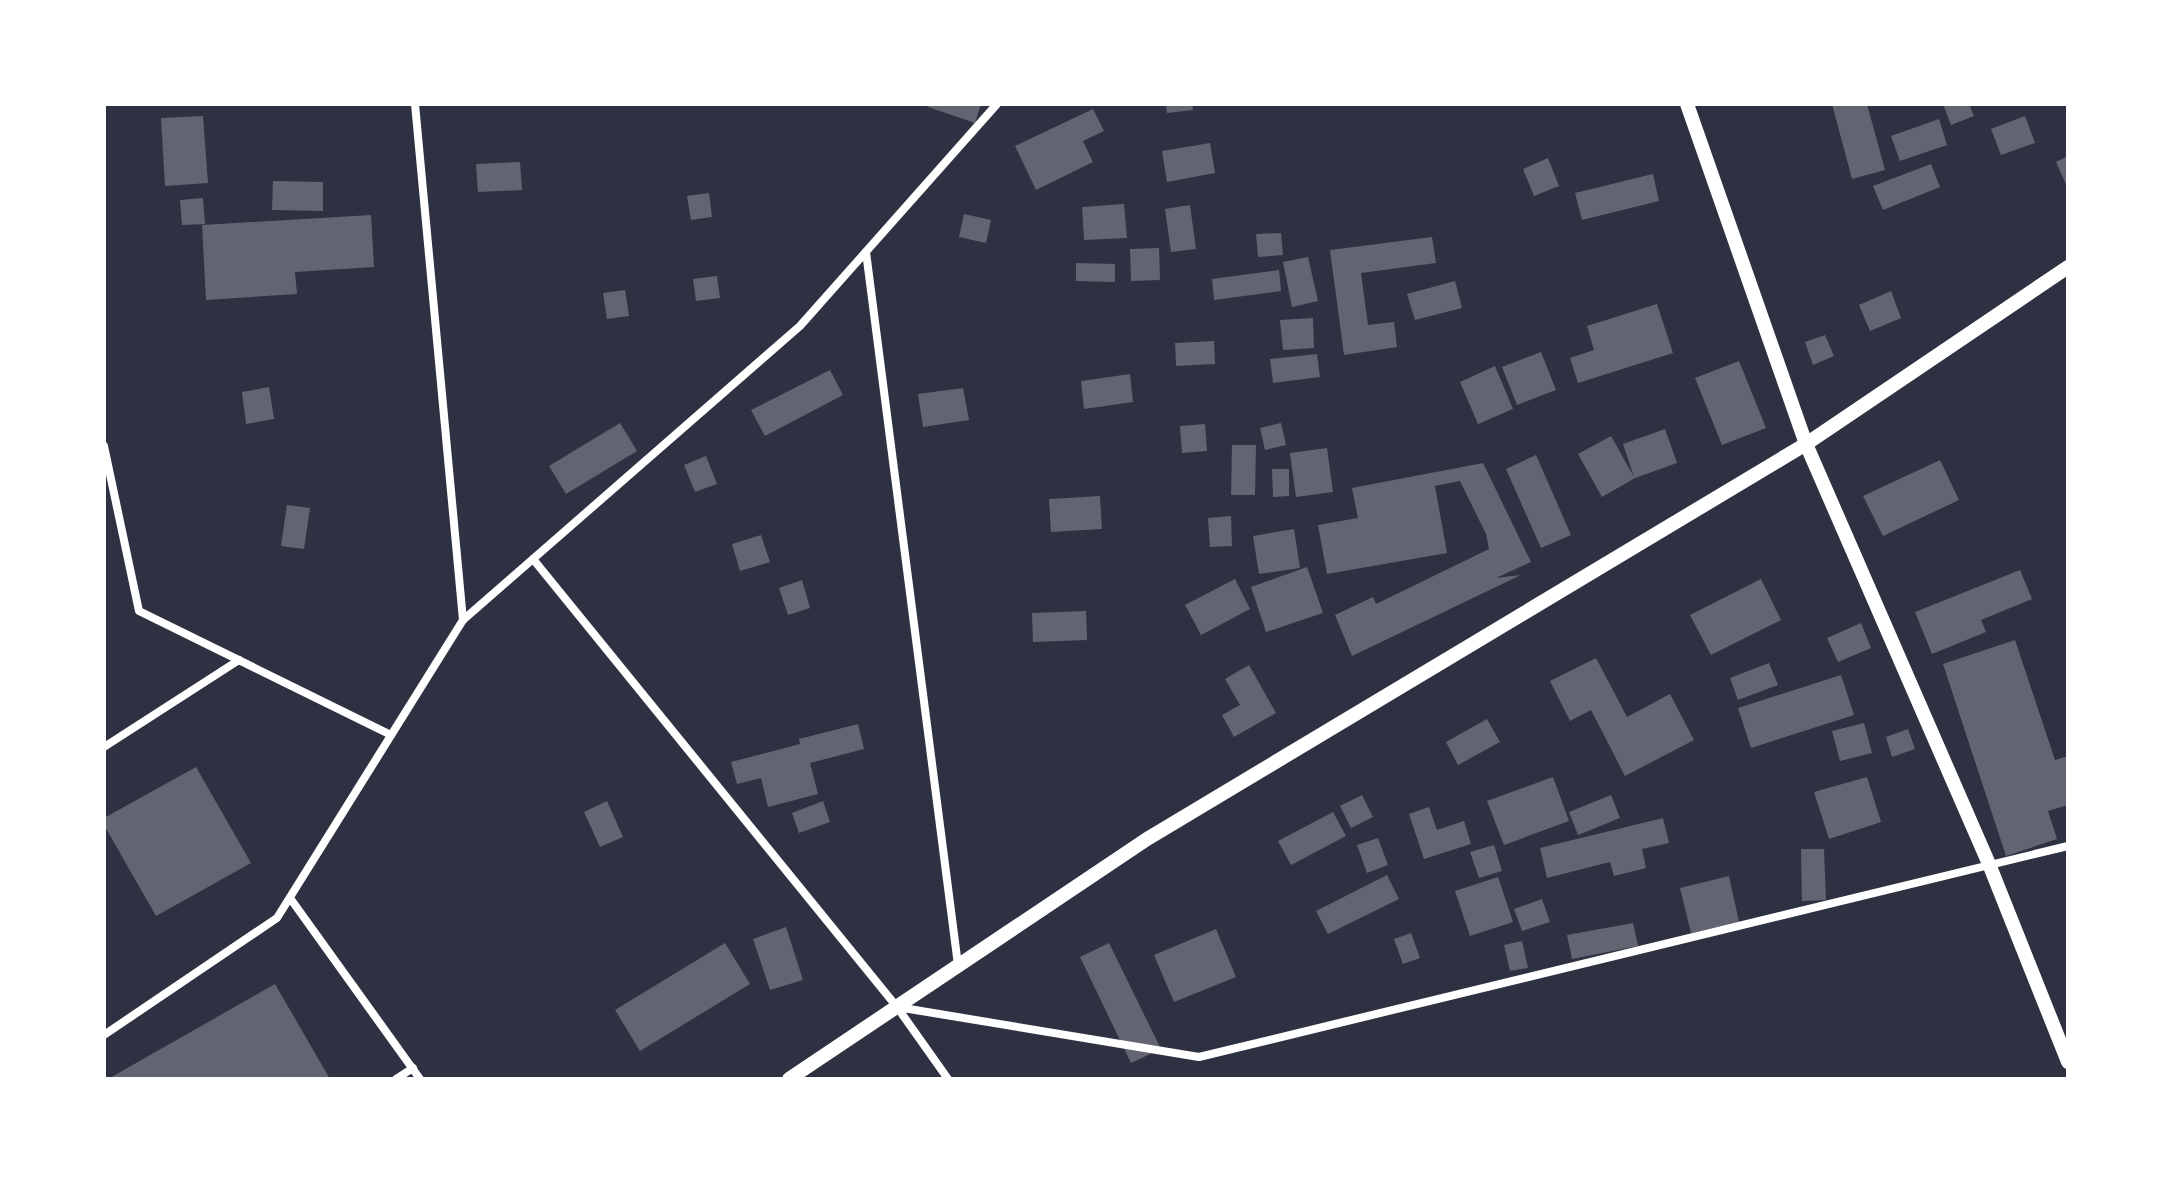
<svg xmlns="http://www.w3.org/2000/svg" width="2172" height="1183" viewBox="0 0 2172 1183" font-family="Ubuntu,sans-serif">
<rect width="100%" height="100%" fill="#2d3142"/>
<g fill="#626471">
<polygon points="929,104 981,104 975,123 928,107"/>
<polygon points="1166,104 1192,104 1193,110 1167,113"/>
<polygon points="1832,104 1867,104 1885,170 1852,179"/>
<polygon points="1943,104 1969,104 1974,116 1951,125"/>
<polygon points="1093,109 1104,131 1083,141 1093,162 1036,190 1015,146"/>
<polygon points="203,116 208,183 165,186 161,118"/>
<polygon points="2025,116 2035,143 2001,155 1991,129"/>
<polygon points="1939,119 1947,145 1900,161 1891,136"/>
<polygon points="1210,143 1215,173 1167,182 1162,151"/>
<polygon points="2068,156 2068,189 2056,162"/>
<polygon points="1548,158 1559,186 1534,196 1523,169"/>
<polygon points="520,162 522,190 478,192 476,164"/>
<polygon points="1931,164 1940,187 1883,210 1873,186"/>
<polygon points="1653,174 1659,201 1582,220 1575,193"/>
<polygon points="273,181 323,182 323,211 272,210"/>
<polygon points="709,193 712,217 691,220 687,196"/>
<polygon points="203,198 205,224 182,225 180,200"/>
<polygon points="1124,204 1127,238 1084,240 1082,207"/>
<polygon points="1190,205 1196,249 1171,252 1165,209"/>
<polygon points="964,214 991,220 986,243 959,237"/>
<polygon points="371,215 374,267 295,272 297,294 206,300 202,225"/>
<polygon points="1281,233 1283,255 1258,257 1256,234"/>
<polygon points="1432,237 1436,263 1361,273 1368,325 1394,322 1397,347 1344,355 1330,250"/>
<polygon points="1159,248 1160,280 1131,281 1130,249"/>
<polygon points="1308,257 1318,301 1292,307 1283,262"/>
<polygon points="1076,263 1115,264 1115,282 1076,281"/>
<polygon points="1279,270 1281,291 1214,300 1212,279"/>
<polygon points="717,276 720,298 696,301 693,279"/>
<polygon points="1455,281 1462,308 1415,320 1407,294"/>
<polygon points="625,290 629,316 607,319 603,293"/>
<polygon points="1891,291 1901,318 1870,331 1859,305"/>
<polygon points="1657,304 1673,353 1578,383 1570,358 1594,350 1587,326"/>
<polygon points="1313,318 1314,348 1283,350 1280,320"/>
<polygon points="1825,335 1834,356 1813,365 1805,342"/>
<polygon points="1214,341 1215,364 1176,366 1175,343"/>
<polygon points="1541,352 1556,390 1517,405 1502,367"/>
<polygon points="1317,354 1320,377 1273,383 1270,359"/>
<polygon points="1739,361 1766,428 1722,445 1695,378"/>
<polygon points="1495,366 1513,409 1478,424 1460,382"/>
<polygon points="830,370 843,395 765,436 751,410"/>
<polygon points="1130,374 1133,402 1084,409 1081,381"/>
<polygon points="269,387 274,419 246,424 242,392"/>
<polygon points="963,388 969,420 923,427 918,394"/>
<polygon points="620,423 637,451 566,494 549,466"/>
<polygon points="1281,423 1286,445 1265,450 1260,428"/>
<polygon points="1205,424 1207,451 1182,453 1180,426"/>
<polygon points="1665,429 1677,463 1635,478 1602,497 1578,454 1611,436 1634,477 1623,444"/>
<polygon points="1232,445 1256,445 1255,495 1231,495"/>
<polygon points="1327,448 1333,492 1296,497 1290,453"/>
<polygon points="1536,455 1571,535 1541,548 1506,469"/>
<polygon points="706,456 717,484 695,492 684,465"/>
<polygon points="1940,460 1959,500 1883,536 1863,496"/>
<polygon points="1483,463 1531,562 1496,578 1521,575 1352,656 1335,615 1373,597 1376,604 1489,549 1486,534 1460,481 1435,486 1447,553 1327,574 1318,525 1358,518 1352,488"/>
<polygon points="1272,469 1289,469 1289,496 1273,497"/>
<polygon points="1100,496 1102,529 1051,532 1049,499"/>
<polygon points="287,505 310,508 304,549 281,546"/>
<polygon points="1231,516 1232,546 1210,547 1208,518"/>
<polygon points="1294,529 1300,568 1259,574 1253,536"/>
<polygon points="761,535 770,562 740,571 732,544"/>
<polygon points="1307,567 1323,613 1266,632 1251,587"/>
<polygon points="2020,570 2032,599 1981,620 1986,632 1932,654 1915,612"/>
<polygon points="1235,579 1250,609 1201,635 1185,605"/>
<polygon points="1761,579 1781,620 1711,655 1690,615"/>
<polygon points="802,580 810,608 788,615 779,588"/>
<polygon points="1086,611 1087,640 1033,642 1032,613"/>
<polygon points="1861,623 1871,648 1838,662 1827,638"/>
<polygon points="2015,640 2055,760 2068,756 2068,805 2048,811 2057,839 2006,856 1943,664"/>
<polygon points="1596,658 1627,717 1670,694 1694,740 1625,776 1591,710 1570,721 1550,681"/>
<polygon points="1769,663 1778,685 1738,700 1730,678"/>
<polygon points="1249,665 1276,713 1234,737 1222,715 1240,705 1225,679"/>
<polygon points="1841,675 1854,715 1751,748 1738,708"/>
<polygon points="1487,719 1500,742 1458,765 1446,742"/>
<polygon points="1864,723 1872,753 1840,761 1832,731"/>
<polygon points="858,724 864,749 810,763 818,794 768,807 761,778 737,784 731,762 800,744 799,739"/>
<polygon points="1908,729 1915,749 1892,757 1886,737"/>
<polygon points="196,767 251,863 156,916 104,825 104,818"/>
<polygon points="1553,777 1569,821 1504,845 1487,801"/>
<polygon points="1867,777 1881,822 1829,839 1814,792"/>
<polygon points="1362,795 1373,817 1351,828 1340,806"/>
<polygon points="1611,795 1620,818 1578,835 1569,812"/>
<polygon points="607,801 623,837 600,847 584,812"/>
<polygon points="823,801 830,822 799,833 792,813"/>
<polygon points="1429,807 1437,830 1464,821 1471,844 1424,859 1409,814"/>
<polygon points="1333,812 1346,836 1291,865 1278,841"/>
<polygon points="1663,818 1669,843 1642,849 1646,868 1614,876 1610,862 1547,878 1540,848"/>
<polygon points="1378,838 1388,865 1367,873 1357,845"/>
<polygon points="1494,845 1502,871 1479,878 1470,852"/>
<polygon points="1801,849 1824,849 1826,900 1802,901"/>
<polygon points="1387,875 1399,899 1328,934 1316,911"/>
<polygon points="1729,876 1739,922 1691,933 1680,888"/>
<polygon points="1498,877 1513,922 1470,936 1455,891"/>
<polygon points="1542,899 1550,922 1522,931 1514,909"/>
<polygon points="1633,923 1638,946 1572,959 1567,935"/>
<polygon points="786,927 803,980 770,990 753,939"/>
<polygon points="1216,929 1236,977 1174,1002 1154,955"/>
<polygon points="1411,933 1420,958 1403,964 1394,939"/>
<polygon points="1522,941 1528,968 1510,971 1504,945"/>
<polygon points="725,943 750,984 640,1051 615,1010"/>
<polygon points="1109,943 1161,1049 1131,1063 1080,957"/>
<polygon points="275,984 330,1079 108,1079"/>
</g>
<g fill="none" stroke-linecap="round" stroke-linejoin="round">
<g stroke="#fff" stroke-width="8">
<polyline points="415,104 463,620"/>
<polyline points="866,252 958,965"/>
<polyline points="104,446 139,611 391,735"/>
<polyline points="533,559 897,1007"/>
<polyline points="104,747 239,660"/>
<polyline points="290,898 420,1079"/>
<polyline points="104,1035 277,918 463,620 800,326 997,104"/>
<polyline points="396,1079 413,1068"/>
<polyline points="948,1079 897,1007 1199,1057 2068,846"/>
</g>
<g stroke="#fff" stroke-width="14">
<polyline points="1687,104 1806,444 1989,864 2068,1062"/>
<polyline points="789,1079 1147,839 1806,444 2068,267"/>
</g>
</g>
<rect width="2172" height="1183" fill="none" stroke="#ffffff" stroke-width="212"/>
</svg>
